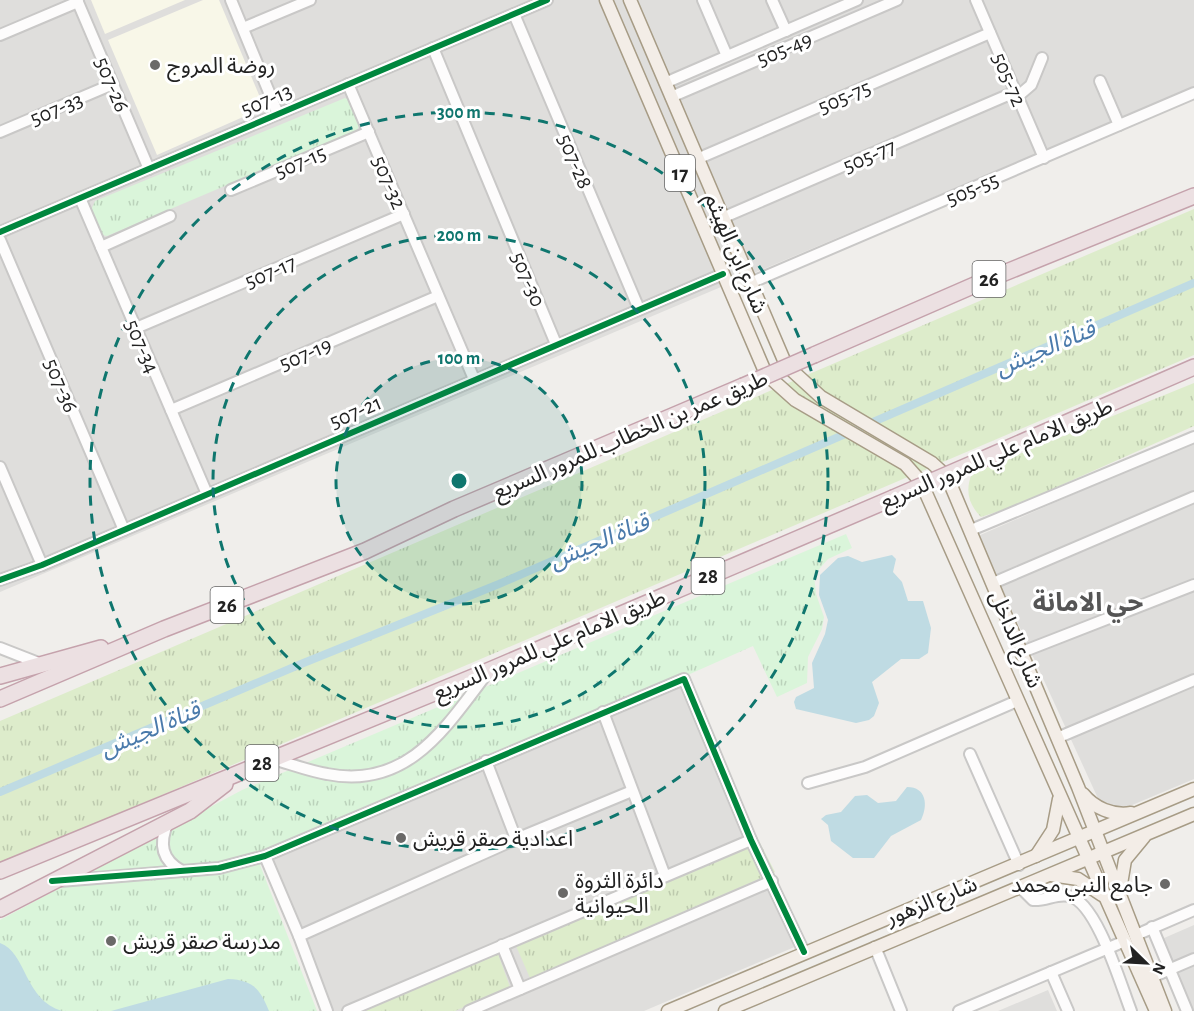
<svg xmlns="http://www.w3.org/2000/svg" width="1194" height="1011" viewBox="0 0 1194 1011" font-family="'Alegreya Sans','Noto Sans Arabic',sans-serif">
<defs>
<pattern id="grass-tufts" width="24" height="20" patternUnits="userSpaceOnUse" patternTransform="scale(1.5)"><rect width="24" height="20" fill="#ddeccb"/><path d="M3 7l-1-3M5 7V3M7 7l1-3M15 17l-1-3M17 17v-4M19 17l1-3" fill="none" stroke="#bdcaae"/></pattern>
<pattern id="park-tufts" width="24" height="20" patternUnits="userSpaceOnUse" patternTransform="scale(1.5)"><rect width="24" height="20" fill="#daf5da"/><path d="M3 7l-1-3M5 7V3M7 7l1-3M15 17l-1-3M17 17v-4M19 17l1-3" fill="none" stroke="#bbd2bb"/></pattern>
</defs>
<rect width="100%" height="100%" fill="#f0eeeb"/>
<g fill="#dfdedc">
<polygon points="0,0 1194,0 1194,87 0,592"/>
<polygon points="1194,442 1194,779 1106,816 978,536"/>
<polygon points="681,687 797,946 644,1011 334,1011 270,859"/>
<polygon points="1194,925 1194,1011 1185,1011 1155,942"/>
<polygon points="1048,990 1057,1011 998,1011"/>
</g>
<g fill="#f8f7e8">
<polygon points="91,0 185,0 105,34"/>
<polygon points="203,0 219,0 262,102 261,109 157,155 108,40"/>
</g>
<g fill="url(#grass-tufts)">
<polygon points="1194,209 1194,355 0,864 0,721"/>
<path d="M1194,383V426L1012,507L981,517C968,504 965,490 972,473Z"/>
<polygon points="760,843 775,872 530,978 516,946"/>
<polygon points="498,954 510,987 455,1011 364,1011"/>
</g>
<g fill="url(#park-tufts)">
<polygon points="345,98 349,100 359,126 357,130 107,236 102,235 91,210 95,201"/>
<polygon points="846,534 852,548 828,559 814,575 816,594 824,617 822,629 808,657 807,683 777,697 753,646 260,865 317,1011 0,1011 0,920 242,790"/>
</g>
<g fill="#bfdbe3">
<polygon points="892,555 896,559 893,572 902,582 908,601 923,601 931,628 928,653 919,659 901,659 872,682 879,703 874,716 869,720 856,723 796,709 794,702 796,697 814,688 812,663 825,634 828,620 819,595 820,575 838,558 848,556 862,562"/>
<path d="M907,787C927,787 928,806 921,820L891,836L874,858H853L831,841L828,825L821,819L826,815L841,812L855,796L867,795L878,803L896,801Z"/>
<path d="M0,943C27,953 24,1000 62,1011H0Z"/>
<path d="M228,979C253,980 260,989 269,1011H111Z"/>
</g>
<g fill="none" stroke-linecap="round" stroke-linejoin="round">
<polyline stroke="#bfdbe3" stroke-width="8" points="0,792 301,664 499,584 1194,283"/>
<g stroke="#c9c8c7" stroke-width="14">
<g id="minor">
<polyline points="77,0 149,169"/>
<polyline points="231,0 278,114"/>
<polyline points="703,0 727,56"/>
<polyline points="772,0 786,31"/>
<polyline points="976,0 1044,158"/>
<polyline points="514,14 639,309"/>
<polyline points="243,28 310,0"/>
<polyline points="0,35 78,2"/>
<polyline points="433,48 556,344"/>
<polyline points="1100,81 1119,125"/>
<polyline points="665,83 857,0"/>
<polyline points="348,84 474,379"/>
<polyline points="671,97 897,0"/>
<polyline points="1017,97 1031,85 1042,58"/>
<polyline points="0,132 113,84"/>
<polyline points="697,159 990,33"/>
<polyline points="231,190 369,132"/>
<polyline points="80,198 207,494"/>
<polyline points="722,218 1015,92"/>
<polyline points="0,232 547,0"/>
<polyline points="0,240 124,530"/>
<polyline points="101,247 170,216"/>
<polyline points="750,283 1194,93"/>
<polyline points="136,328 404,214"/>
<polyline points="171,410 438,296"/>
<polyline points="0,467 42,565"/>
<polyline points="971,530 1194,437"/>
<polyline points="0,580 42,565 723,274"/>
<polyline points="993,583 1194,497"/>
<polyline points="0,648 41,664"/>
<polyline points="1022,652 1194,585"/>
<polyline points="603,712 665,876"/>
<polyline points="1057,738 1194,680"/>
<polyline points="970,754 1019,865"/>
<path d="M273,759C291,764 309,771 327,774C408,790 446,727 488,672"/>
<polyline points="486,761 516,839"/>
<polyline points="808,783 865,767 1017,701"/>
<path d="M168,822C159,843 161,860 182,871"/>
<polyline points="265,856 299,936 327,1011"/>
<polyline points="60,881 219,868 265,856 684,679 751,840 804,952"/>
<path d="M1019,886L1033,900C1046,901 1057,893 1069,896C1097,902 1121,986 1131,1011"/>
<polyline points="1152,927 1187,1011"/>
<polyline points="1136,935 1194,910"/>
<polyline points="299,936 516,839 632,791"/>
<polyline points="502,945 520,989"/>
<polyline points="875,947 901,1011"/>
<polyline points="1051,972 1068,1011"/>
<polyline points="1152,977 1194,959"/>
<polyline points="348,1011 751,840"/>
<polyline points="469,1011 772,881"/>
<polyline points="959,1011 1125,941"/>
</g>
</g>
<g stroke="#a79c86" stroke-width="15">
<g id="major">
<polyline points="606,0 766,374 795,400 905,464 921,482 1156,1011"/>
<polyline points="630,0 786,365 821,397 932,463 943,473 952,488 1078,787 1165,1011"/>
<path d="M1083,794C1094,808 1113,816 1131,813"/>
<polyline points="1036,856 1053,830 1059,799"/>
<polyline points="1051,875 1078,879 1102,895"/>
<polyline points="1120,890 1125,860 1144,837"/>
<polyline points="668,1011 1194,789"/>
<polyline points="725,1011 1194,814"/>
</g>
</g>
<g stroke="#c5a2ac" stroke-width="18">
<g id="highway">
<polyline points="814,355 977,284 1194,196"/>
<polyline points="974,463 1194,367"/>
<polyline points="0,676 101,648"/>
<polyline points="0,699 164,629 365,551 454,509 743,386"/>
<polyline points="0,871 490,670 893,498"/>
<polyline points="0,909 190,811 225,784"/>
</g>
</g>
<use href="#minor" stroke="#fdfcfc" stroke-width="10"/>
<use href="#major" stroke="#f3ede7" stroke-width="12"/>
<use href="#highway" stroke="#ece0e2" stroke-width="15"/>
<g stroke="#c5a2ac" stroke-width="18" stroke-linecap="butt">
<g id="highway-bridge">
<polyline points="743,386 814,355"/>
<polyline points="893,498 974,463"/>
</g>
</g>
<use href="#highway-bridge" stroke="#ece0e2" stroke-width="15"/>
<g stroke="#fff" stroke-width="10">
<g id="cycleway">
<polyline points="0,232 547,0"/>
<polyline points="0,580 42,565 723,274"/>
<polyline points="52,881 219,868 265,856 684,679 751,840 804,952"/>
</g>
</g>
<use href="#cycleway" stroke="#00873e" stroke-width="6"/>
</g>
<circle cx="459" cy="481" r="123" fill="#0f766e" fill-opacity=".12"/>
<g fill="none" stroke="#0f766e" stroke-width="3" stroke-dasharray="10 8">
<circle cx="459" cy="481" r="123"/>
<circle cx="459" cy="481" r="246"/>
<circle cx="459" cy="481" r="369"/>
</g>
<g fill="#6a6968" stroke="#fff" stroke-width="2">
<circle cx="155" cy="65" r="6"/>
<circle cx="401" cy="838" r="6"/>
<circle cx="1165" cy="884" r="6"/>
<circle cx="563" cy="893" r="6"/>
<circle cx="111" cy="941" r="6"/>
</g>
<g text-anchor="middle" stroke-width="6" stroke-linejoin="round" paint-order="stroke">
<g fill="#fff" stroke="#646464" stroke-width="1.5">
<rect x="665" y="155" width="30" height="36" rx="4.5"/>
<rect x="972.5" y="261" width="33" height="36" rx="4.5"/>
<rect x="691.5" y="558" width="33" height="36" rx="4.5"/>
<rect x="210.5" y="587" width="33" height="36" rx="4.5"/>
<rect x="245.5" y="745" width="33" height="36" rx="4.5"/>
</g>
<g font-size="21" font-weight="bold" fill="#222">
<text x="680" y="180">17</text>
<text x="989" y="286">26</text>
<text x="708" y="583">28</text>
<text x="227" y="612">26</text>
<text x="262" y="770">28</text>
</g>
<g font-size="22" fill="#222" stroke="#fff">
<text transform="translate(784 48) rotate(-23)" y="8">505-49</text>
<text transform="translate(1010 79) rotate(67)" y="8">505-72</text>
<text transform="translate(113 84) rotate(67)" y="8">507-26</text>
<text transform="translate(844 96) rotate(-23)" y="8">505-75</text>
<text transform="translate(266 99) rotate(-23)" y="8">507-13</text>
<text transform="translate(56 108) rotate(-23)" y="8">507-33</text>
<text transform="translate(869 155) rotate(-23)" y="8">505-77</text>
<text transform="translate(300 161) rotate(-23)" y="8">507-15</text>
<text transform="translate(576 161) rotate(67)" y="8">507-28</text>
<text transform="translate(390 182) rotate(67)" y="8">507-32</text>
<text transform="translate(972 188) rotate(-23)" y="8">505-55</text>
<text transform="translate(737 253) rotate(67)" y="8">شارع ابن الهيثم</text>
<text transform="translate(270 271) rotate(-23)" y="8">507-17</text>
<text transform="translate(529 279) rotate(67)" y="8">507-30</text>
<text transform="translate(143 346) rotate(67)" y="8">507-34</text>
<text transform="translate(305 353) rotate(-23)" y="8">507-19</text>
<text transform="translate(62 385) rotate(67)" y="8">507-36</text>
<text transform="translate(355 411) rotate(-23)" y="8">507-21</text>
<text transform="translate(630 434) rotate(-23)" y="8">طريق عمر بن الخطاب للمرور السريع</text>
<text transform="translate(996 453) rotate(-23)" y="8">طريق الامام علي للمرور السريع</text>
<text transform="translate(1017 639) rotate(67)" y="8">شارع الداخل</text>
<text transform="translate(549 644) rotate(-23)" y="8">طريق الامام علي للمرور السريع</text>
<text transform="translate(931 900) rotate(-22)" y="8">شارع الزهور</text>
</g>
<g font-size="22" fill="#222" stroke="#fff" text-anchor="start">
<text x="167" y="73">روضة المروج</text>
<text x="413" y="846">اعدادية صقر قريش</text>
<text x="575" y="888">دائرة الثروة<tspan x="575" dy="25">الحيوانية</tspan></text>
<text x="1153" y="892" text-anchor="end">جامع النبي محمد</text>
<text x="123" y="949">مدرسة صقر قريش</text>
</g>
<g font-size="24" font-style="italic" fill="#4a7aab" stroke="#fff">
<text transform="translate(1045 348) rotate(-23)" y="8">قناة الجيش</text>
<text transform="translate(599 541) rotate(-23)" y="8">قناة الجيش</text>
<text transform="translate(150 729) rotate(-23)" y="8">قناة الجيش</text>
</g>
<g font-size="26" font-weight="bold" fill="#555" stroke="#fff">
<text x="1088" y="611">حي الامانة</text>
</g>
</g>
<circle cx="459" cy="481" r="9" fill="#0f766e" stroke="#fff" stroke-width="3"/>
<g font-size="18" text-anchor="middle" font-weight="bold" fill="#0f766e" stroke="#fff" stroke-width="6" stroke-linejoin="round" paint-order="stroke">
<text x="459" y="118">300 m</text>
<text x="459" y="241">200 m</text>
<text x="459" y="364">100 m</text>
</g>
<g transform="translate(1146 963) rotate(114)" stroke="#ffffff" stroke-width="4.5" paint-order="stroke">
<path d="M0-4.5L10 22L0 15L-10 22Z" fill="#222222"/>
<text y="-9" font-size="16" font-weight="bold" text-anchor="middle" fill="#222222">N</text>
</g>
</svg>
